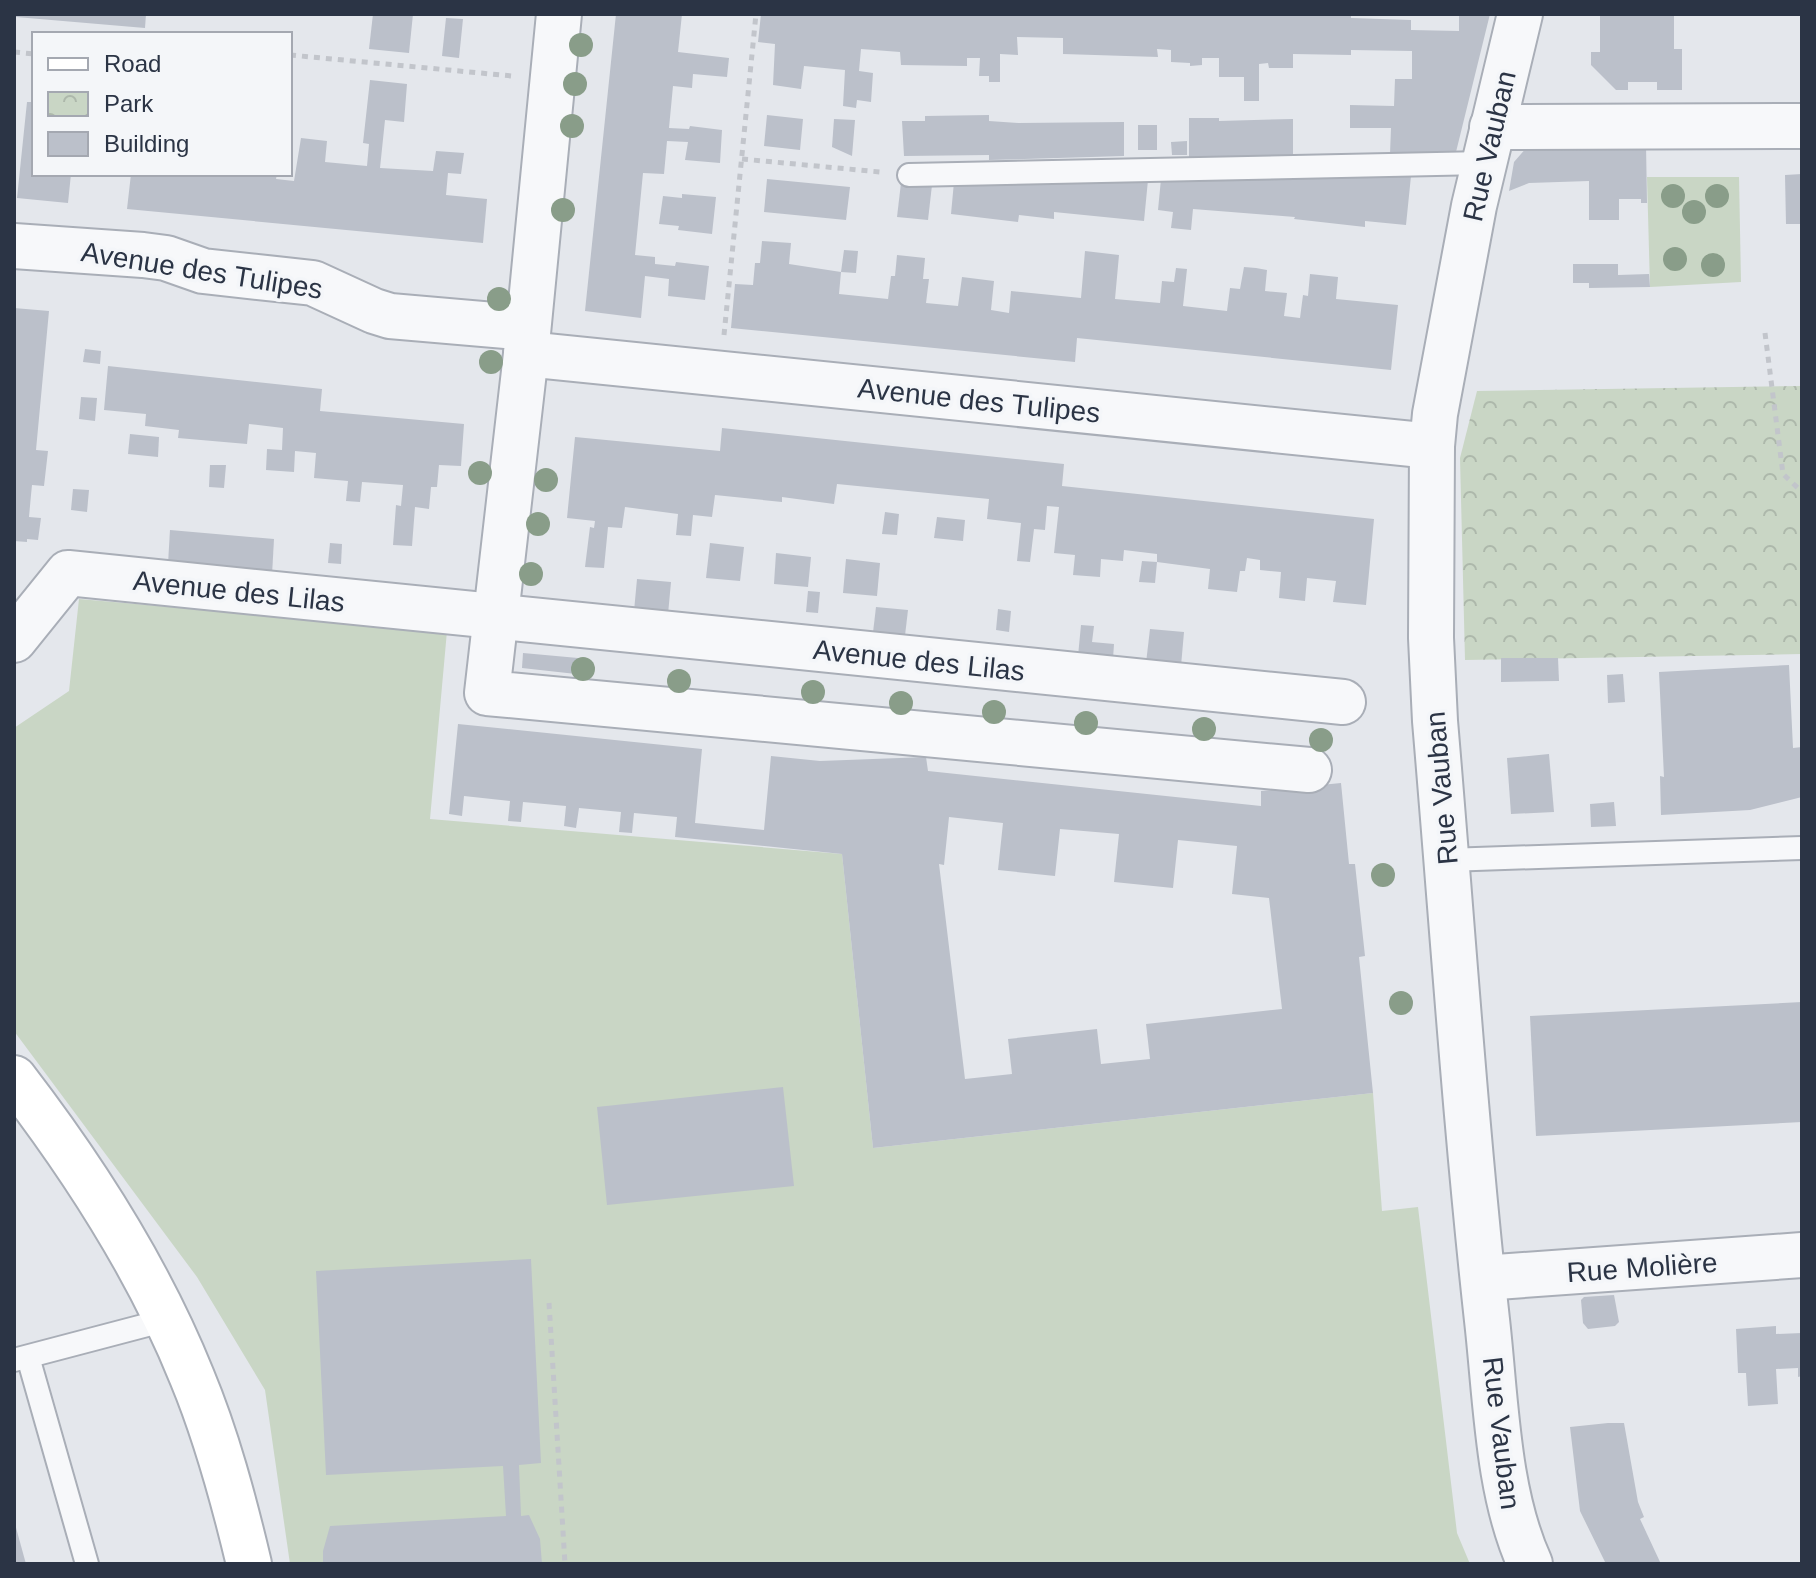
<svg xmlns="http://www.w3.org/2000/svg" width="1816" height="1578" viewBox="0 0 1816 1578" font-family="Arial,sans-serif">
<defs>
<pattern id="park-crowns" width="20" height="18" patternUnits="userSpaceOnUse" patternTransform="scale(2)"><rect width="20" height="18" fill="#c9d6c5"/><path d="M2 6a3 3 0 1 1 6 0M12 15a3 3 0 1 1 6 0" fill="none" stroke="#adb8ab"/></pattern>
</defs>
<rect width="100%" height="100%" fill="#e4e7ec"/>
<g fill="#c9d6c5">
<polygon points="1647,177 1739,177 1741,282 1650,287"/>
<polygon points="79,599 447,631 430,819 842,854 873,1148 1373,1093 1382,1211 1418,1207 1457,1533 1470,1564 290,1564 265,1390 197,1277 14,1031 14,728 69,691"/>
</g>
<polygon fill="url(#park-crowns)" points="1802,386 1802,654 1465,660 1460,458 1477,391"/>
<g fill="#bbc0ca" fill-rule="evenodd">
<polygon points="14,14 146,14 145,28 16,17"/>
<polygon points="373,14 413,14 409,53 369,49"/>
<polygon points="616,14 682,14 678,52 729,58 727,77 693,74 692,88 673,86 669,128 689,129 690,126 722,130 720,163 685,160 688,142 667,141 664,174 643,173 635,255 655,257 655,264 675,266 676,262 709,266 705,300 668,296 669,279 645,276 641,318 585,311"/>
<polygon points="761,14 1351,14 1351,18 1411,20 1411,30 1459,31 1459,14 1490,14 1456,152 1390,154 1391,128 1350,128 1350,105 1394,106 1395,79 1412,79 1412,51 1351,50 1351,55 1293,54 1293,68 1269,68 1268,63 1259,64 1259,101 1244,101 1244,77 1219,77 1219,58 1202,58 1202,65 1190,66 1190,63 1171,62 1171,50 1157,49 1158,57 1063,54 1063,38 1017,37 1018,55 1000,54 1000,82 989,82 989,76 979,76 980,58 967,58 967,66 901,65 900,52 861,49 859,71 873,73 871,102 857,100 856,108 843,106 845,70 804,66 801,89 773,85 775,44 758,42"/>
<polygon points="1600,14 1674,14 1674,49 1682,49 1682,90 1657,90 1657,82 1628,82 1628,90 1616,90 1591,65 1591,52 1600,52"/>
<polygon points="446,18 463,19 459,58 442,56"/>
<polygon points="370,80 407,84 404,122 385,120 380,168 433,171 436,151 464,153 461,174 448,173 446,195 487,199 483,243 127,209 131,174 277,174 276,179 294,181 301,138 327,141 325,162 367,166 369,144 363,143"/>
<polygon points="27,102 34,102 34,174 71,174 68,203 17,198"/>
<polygon points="767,115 803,119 800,150 764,146"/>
<polygon points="989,115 989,121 1018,123 1124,122 1124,156 989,160 989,155 904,156 902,121 925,121 925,116"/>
<polygon points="1189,118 1219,118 1219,121 1293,119 1293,155 1189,157"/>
<polygon points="834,119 855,120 852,156 832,147"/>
<rect x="1138" y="125" width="19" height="25"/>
<polygon points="1187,141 1187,155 1172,155 1171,142"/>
<polygon points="1646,144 1647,203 1641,203 1641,199 1619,199 1619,220 1589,220 1589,181 1529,183 1509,191 1514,162 1528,146"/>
<polygon points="1802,174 1802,224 1786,224 1785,175"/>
<polygon points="1411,176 1406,225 1365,221 1365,227 1294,219 1295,217 1193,209 1191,230 1171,228 1173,212 1158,210 1161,179"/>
<polygon points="767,179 850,187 846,220 764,212"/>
<polygon points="1148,180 1144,221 1054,212 1054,219 1019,215 1018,222 951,214 954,182"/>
<polygon points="901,183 932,185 928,220 897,217"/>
<polygon points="682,194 716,197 712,234 678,230 679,226 659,224 663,196 682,198"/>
<polygon points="762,241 791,243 789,264 841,272 839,294 888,299 891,276 895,276 897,255 925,258 923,279 929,279 926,303 958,306 962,277 994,281 991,310 1009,313 1011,291 1081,298 1085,251 1119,255 1115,299 1160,303 1162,281 1174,282 1176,268 1187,269 1183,306 1227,311 1230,288 1240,289 1244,267 1256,268 1267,270 1265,291 1287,293 1284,316 1300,318 1303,295 1308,296 1310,274 1338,277 1336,299 1398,305 1391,370 1077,338 1075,362 731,328 735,284 753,285 755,263 760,263"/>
<polygon points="844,250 858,251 856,273 841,272"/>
<polygon points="1573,264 1618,264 1618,275 1649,274 1650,287 1589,288 1589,283 1573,283"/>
<polygon points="14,308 49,311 36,450 48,451 44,486 32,485 31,495 29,517 41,518 38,540 27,539 27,542 14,541"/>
<polygon points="85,349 101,351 100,364 83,362"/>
<polygon points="108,366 322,389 320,411 464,424 461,466 439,465 437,487 431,487 429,509 415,507 412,546 393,545 396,505 401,506 403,485 362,482 360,502 346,501 348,481 314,478 316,453 295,451 294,472 266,470 267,449 282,450 283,428 249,424 247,444 178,438 179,430 145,426 146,414 104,410"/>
<polygon points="81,397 97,398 95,421 79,419"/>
<polygon points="722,428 1064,464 1062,486 1374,519 1366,605 1333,602 1336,581 1307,578 1305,601 1279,598 1281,572 1260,570 1260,560 1247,558 1245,571 1240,571 1237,592 1208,589 1210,569 1157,562 1157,554 1124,550 1123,561 1101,559 1100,577 1073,575 1075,555 1054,553 1059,507 1047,506 1045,530 1034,529 1030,562 1017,561 1021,523 987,519 989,499 837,484 834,504 782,497 782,502 715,495 712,517 693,515 691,536 676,535 678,514 625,507 622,528 608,527 604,568 585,567 590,527 594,528 595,521 567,518 575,437 720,451"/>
<polygon points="130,434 159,437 158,457 128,454"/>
<polygon points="210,465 226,465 224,488 209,487"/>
<polygon points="73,489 89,490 87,512 71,510"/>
<polygon points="885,512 899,514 897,535 882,534"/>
<polygon points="937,517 965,520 963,541 934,538"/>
<polygon points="170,530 274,539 272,575 168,564"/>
<polygon points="330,543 342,544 341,564 328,563"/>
<polygon points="710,543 744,547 740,581 706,578"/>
<polygon points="776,553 811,557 808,587 774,584"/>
<polygon points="846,559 880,563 877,596 843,593"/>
<polygon points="1142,561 1157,562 1155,583 1139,582"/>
<polygon points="637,579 671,582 668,614 634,611"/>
<polygon points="808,591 820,592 818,613 806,612"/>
<polygon points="876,607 908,610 904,644 872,641"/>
<polygon points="998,609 1011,611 1009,632 996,630"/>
<polygon points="1081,625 1094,626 1092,642 1114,644 1113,659 1078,656"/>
<polygon points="1150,629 1184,632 1181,666 1146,663"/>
<polygon points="523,653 578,658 576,674 522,668"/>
<polygon points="1501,658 1558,658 1559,681 1501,682"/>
<polygon points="1789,665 1793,748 1802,747 1802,797 1750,810 1661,815 1660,776 1664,777 1659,672"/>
<polygon points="1623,674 1625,702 1608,703 1607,675"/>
<path d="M458,724L702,749L695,823L764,830L771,756L820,761L926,757L928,771L1261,806V791L1341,783L1349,864H1355L1365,956L1359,957L1373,1093L873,1148L842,854L675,837L677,817L634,813L632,833L619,832L621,812L579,808L576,828L564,826L566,806L523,802L521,822L508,821L510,801L464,796L462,816L449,814ZM949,817L1003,823L998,870L1055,876L1060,829L1119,834L1114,882L1173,888L1178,840L1237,846L1232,894L1269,898L1282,1009L1146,1024L1150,1059L1101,1064L1097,1029L1008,1039L1012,1074L965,1079L939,864L944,865Z"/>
<polygon points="1549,754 1554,812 1511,814 1507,758"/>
<polygon points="1614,802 1616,826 1591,827 1590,804"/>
<polygon points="1802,1002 1802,1122 1536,1136 1530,1016"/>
<polygon points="783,1087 794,1186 607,1205 597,1107"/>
<polygon points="531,1259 541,1463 519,1465 521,1516 529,1515 540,1539 542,1564 323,1564 323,1551 330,1526 506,1516 503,1466 326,1475 316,1271"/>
<polygon points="1614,1295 1619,1322 1615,1326 1588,1329 1583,1323 1581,1300 1584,1297"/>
<polygon points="1776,1326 1776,1334 1802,1333 1802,1376 1798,1377 1798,1368 1776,1369 1778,1404 1748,1406 1746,1373 1738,1373 1736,1329"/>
<polygon points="1608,1423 1624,1423 1638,1502 1644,1517 1640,1519 1661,1564 1606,1564 1580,1511 1570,1427"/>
<polygon points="14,1524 15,1524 26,1564 14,1564"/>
</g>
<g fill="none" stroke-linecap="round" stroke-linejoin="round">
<g stroke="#a9aeb7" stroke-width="26">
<g id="lane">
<polyline points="909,175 1484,163"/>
<polyline points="1447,860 1802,848"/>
<polyline points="28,1357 87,1564"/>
<polyline points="14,1360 166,1320"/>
</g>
</g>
<g stroke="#a9aeb7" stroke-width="48">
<g id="street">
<polyline points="559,14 526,354 487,693 1309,770"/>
<path d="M1520,14L1474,206L1435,414L1432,446L1431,638L1435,721C1452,920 1465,1121 1487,1320C1496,1399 1497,1492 1530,1564"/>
<polyline points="1492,127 1802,126"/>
<polyline points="14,246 143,255 166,258 203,271 313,283 374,311 390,316 528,328"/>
<polyline points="526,354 1432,446"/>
<polyline points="14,640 68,573 1343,702"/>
<polyline points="1483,1278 1802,1255"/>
</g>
</g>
<g stroke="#a9aeb7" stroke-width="48">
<path id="secondary" d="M14,1078C84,1169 149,1270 192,1377C217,1437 234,1501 249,1564"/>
</g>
<g stroke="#c2c5cb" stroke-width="5" stroke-dasharray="6 6" stroke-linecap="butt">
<polyline points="14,52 34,54"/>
<polyline points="290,55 512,76"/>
<polyline points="742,159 880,172"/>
<polyline points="1765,333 1783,474 1802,492"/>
<polyline points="724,335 756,14"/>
<polyline points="549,1303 565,1564"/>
</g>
<use href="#lane" stroke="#f7f8fa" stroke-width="22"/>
<use href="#street" stroke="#f7f8fa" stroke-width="44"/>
<use href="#secondary" stroke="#fff" stroke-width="44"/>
</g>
<g fill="#899d89">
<circle cx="581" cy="45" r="12"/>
<circle cx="575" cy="84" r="12"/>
<circle cx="572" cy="126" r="12"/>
<circle cx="1673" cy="196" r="12"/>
<circle cx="1717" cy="196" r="12"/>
<circle cx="563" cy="210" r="12"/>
<circle cx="1694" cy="212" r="12"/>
<circle cx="1675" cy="259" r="12"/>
<circle cx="1713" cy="265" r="12"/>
<circle cx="499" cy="299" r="12"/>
<circle cx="491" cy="362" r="12"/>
<circle cx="480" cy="473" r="12"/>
<circle cx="546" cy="480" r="12"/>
<circle cx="538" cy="524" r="12"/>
<circle cx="531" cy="574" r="12"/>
<circle cx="583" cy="669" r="12"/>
<circle cx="679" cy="681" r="12"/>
<circle cx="813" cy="692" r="12"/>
<circle cx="901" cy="703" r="12"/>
<circle cx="994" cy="712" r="12"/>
<circle cx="1086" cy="723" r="12"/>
<circle cx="1204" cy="729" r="12"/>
<circle cx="1321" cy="740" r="12"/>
<circle cx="1383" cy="875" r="12"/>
<circle cx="1401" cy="1003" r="12"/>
</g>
<g text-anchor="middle" stroke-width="7" stroke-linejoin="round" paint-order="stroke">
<g font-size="28" fill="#2b3445" stroke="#f4f6f9">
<text transform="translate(1489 146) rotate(-77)" y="10">Rue Vauban</text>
<text transform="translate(202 270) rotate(9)" y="10">Avenue des Tulipes</text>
<text transform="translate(979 400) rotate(6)" y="10">Avenue des Tulipes</text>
<text transform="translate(239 591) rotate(6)" y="10">Avenue des Lilas</text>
<text transform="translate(919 660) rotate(6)" y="10">Avenue des Lilas</text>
<text transform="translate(1441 788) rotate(-95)" y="10">Rue Vauban</text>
<text transform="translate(1642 1267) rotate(-4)" y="10">Rue Molière</text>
<text transform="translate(1502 1433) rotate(83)" y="10">Rue Vauban</text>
</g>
</g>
<rect width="1816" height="1578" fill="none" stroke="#2b3445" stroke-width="32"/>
<rect x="32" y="32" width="260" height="144" fill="#f4f6f9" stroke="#a4a8b1" stroke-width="2"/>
<rect x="48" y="58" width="40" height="12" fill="#ffffff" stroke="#a4a8b1" stroke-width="2"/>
<text x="104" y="72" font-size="24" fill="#2b3445">Road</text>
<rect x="48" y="92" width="40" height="24" fill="url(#park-crowns)" stroke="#a4a8b1" stroke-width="2"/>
<text x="104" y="112" font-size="24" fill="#2b3445">Park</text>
<rect x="48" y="132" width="40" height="24" fill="#bbc0ca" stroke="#a4a8b1" stroke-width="2"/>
<text x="104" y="152" font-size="24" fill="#2b3445">Building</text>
</svg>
